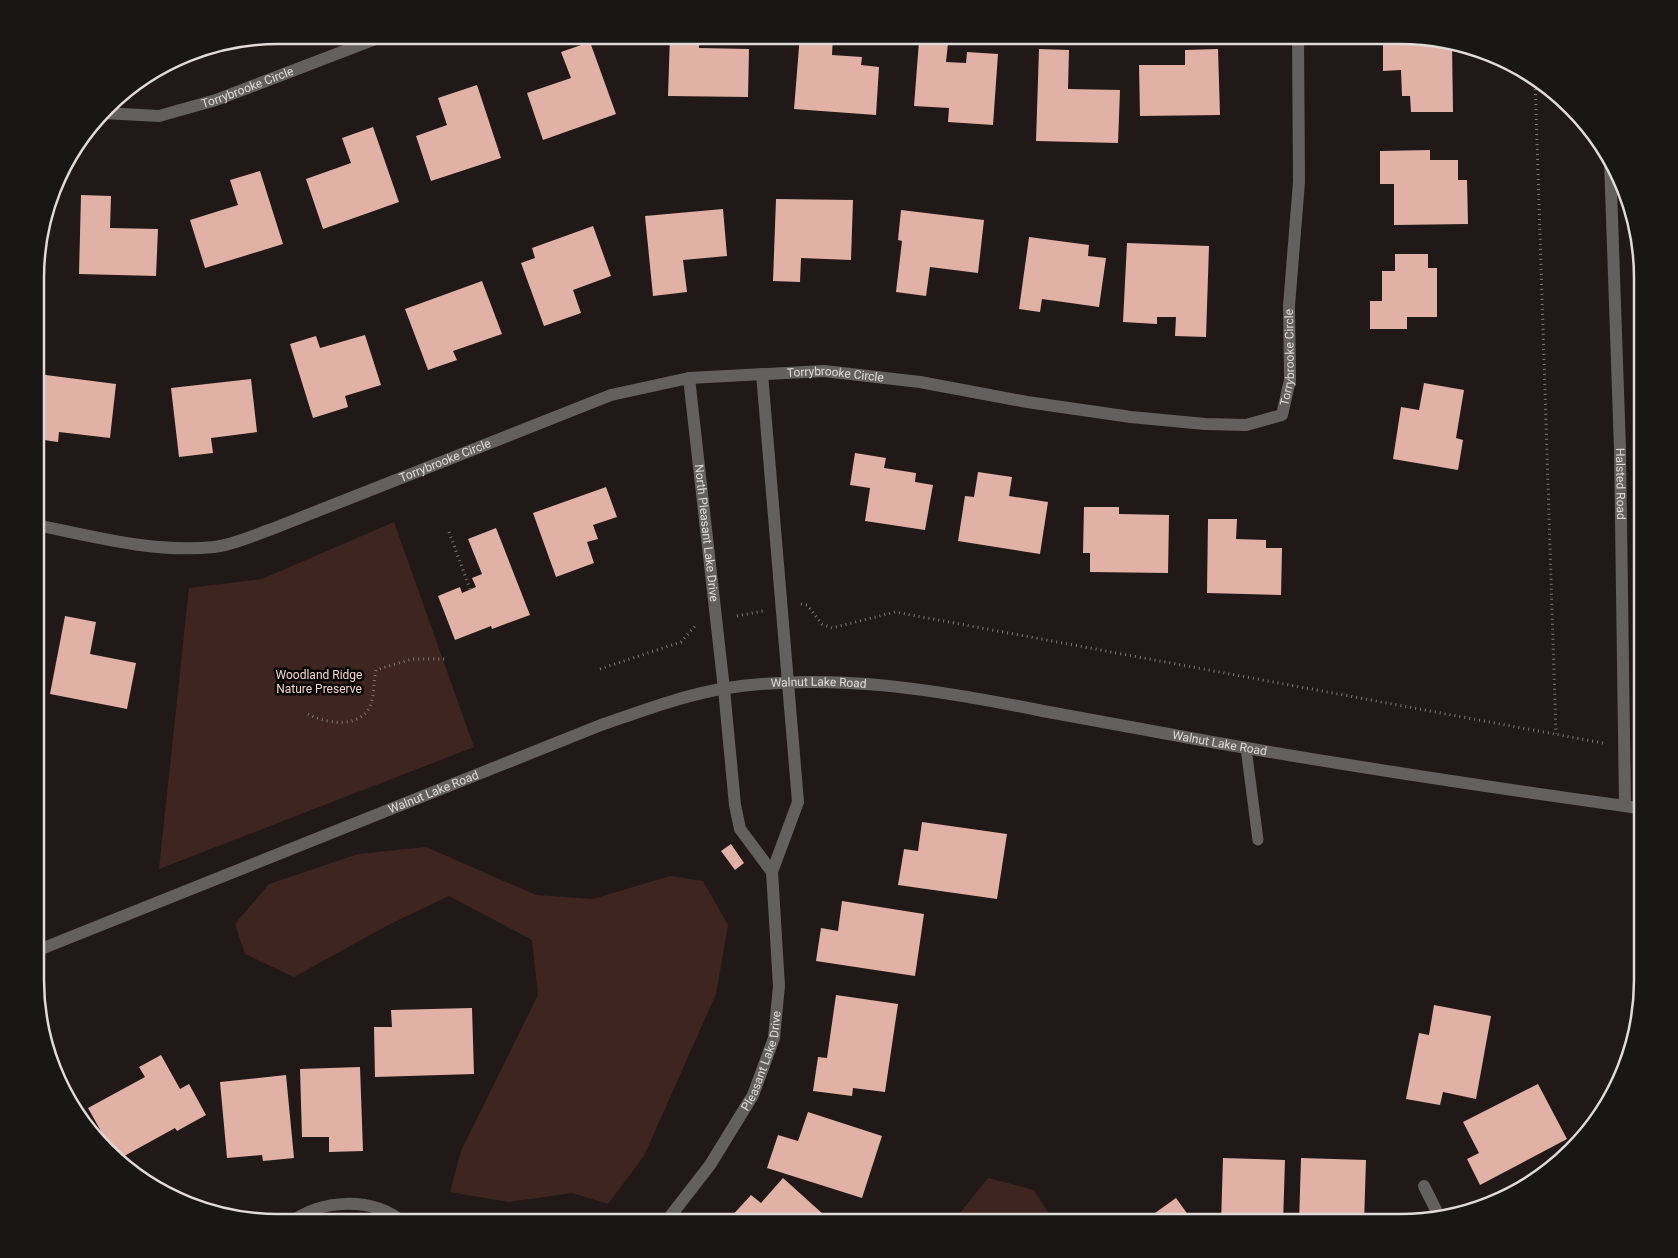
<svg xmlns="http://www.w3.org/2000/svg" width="1678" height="1258" viewBox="0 0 1678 1258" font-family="Roboto,sans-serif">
<rect width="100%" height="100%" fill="#211917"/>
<g fill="#3e251f">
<polygon points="394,522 474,747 159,869 189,588 262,579"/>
<polygon points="426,847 536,895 593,899 670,876 703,881 728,925 716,994 644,1156 608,1204 572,1193 509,1202 450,1192 461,1151 538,995 532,940 449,896 390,924 294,977 245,954 235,924 269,884 358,854"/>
<polygon points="988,1178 1034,1190 1050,1216 1050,1223 952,1223"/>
<polygon points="335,1218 358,1218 372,1223 314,1223"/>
</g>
<g fill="#e2b1a6">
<polygon points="670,35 699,35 699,48 749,49 748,97 668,96"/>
<polygon points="800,35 833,35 832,55 862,57 861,65 879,67 876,115 794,109"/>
<polygon points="1432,39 1452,44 1453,112 1411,112 1410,96 1402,96 1401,70 1383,71 1383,40"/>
<polygon points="919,41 948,43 946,62 966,63 967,52 998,54 993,125 948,122 949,108 914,106"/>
<polygon points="590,42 616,114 543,140 527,93 571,78 561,52"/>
<polygon points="1039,49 1069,50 1068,89 1120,90 1118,143 1036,141"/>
<polygon points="1218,49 1220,115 1140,116 1139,65 1185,65 1185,50"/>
<polygon points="477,85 501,158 431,181 416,136 447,125 438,98"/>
<polygon points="373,127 399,202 323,229 306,179 351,163 342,138"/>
<polygon points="1430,150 1430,160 1458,160 1458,180 1467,180 1468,224 1394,225 1394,184 1380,184 1380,151"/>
<polygon points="260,171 283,244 205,268 190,220 238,205 230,180"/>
<polygon points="81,195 111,196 110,228 158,229 156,276 79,274"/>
<polygon points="776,199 853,200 851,260 801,258 800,282 773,281"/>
<polygon points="723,209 727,256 683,260 687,292 653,296 645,216"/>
<polygon points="901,210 984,220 978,273 930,267 926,296 896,292 902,241 898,240"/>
<polygon points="593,226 611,276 573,290 581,313 544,326 521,263 535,258 532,248"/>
<polygon points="1029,237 1089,245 1088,256 1106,258 1099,307 1042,299 1040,312 1019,309"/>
<polygon points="1127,243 1209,246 1206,337 1175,336 1176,317 1157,317 1157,324 1123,322"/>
<polygon points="1395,254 1428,254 1428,268 1437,268 1437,317 1407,317 1407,329 1370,329 1370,301 1382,301 1382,271 1395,271"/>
<polygon points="482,281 502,334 453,351 457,360 428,370 405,309"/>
<polygon points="365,335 381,385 345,396 348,407 313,418 290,344 316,336 320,348"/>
<polygon points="38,374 116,384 110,438 59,432 58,442 37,439"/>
<polygon points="251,379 257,432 211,438 213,453 179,457 171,388"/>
<polygon points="1424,383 1464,390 1456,438 1463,440 1458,470 1393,459 1401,407 1419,410"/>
<polygon points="855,453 886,458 884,468 916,473 915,482 933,485 925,530 865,521 870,488 850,485"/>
<polygon points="978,472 1012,477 1009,496 1048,502 1040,554 958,541 965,496 974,497"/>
<polygon points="606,487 617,517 593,525 598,539 587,542 594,563 556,577 533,513"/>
<polygon points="1084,507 1119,507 1119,514 1169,515 1168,573 1090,572 1090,553 1083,553"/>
<polygon points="1208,519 1237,519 1236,539 1266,540 1266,548 1282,548 1281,595 1207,593"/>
<polygon points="496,528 530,615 492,629 491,626 455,640 438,596 460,587 462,593 476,587 472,578 482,574 468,539"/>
<polygon points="65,616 96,622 90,654 136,663 127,709 50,694"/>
<polygon points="922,822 1007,834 997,899 898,885 904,849 918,851"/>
<polygon points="731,844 744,863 735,870 721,851"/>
<polygon points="842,901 924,914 915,976 816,961 821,928 838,931"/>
<polygon points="836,995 898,1004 885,1092 853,1088 852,1096 813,1091 818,1057 827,1058"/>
<polygon points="1434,1005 1491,1016 1476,1099 1443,1092 1440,1105 1406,1099 1419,1033 1429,1035"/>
<polygon points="472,1008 474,1074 375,1077 374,1027 392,1027 391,1010"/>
<polygon points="161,1055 180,1089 189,1084 206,1115 177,1131 175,1128 117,1160 88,1108 145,1077 139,1067"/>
<polygon points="360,1067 363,1151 329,1152 329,1137 302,1137 300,1069"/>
<polygon points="286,1075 294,1158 263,1161 262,1155 227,1158 220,1082"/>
<polygon points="1538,1084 1567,1139 1480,1185 1467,1159 1479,1153 1463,1122"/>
<polygon points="808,1112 882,1136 862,1198 767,1168 778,1135 798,1141"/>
<polygon points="1223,1158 1285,1160 1283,1223 1221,1223"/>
<polygon points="1301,1158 1366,1160 1364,1223 1299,1223"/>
<polygon points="783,1178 833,1223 733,1223 729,1219 751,1195 761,1203"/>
<polygon points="1176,1198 1194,1223 1141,1223"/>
</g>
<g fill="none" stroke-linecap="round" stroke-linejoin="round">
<g stroke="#807977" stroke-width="3" stroke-dasharray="1 4" stroke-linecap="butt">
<polyline points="1535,79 1556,734"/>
<polyline points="449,532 470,589"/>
<polyline points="801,604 807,605 822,624 832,628 895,612 1603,743"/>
<polyline points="737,616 763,611"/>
<polyline points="600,669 681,642 697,624"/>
<path d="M308,714C324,723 358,729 369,708C375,697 373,682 376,670L412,659H446"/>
</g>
<polyline stroke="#64605f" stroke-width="11" points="1246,748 1258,840"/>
<g stroke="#64605f" stroke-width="12">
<path id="s1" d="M103,113L159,116L216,100L386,35"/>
<path id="s2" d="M689,378L724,689L735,805L740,829L772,872"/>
<path id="s3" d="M37,525C94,537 155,553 214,547C233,545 254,535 272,529L611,395L689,378L824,371L920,382L1027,402L1131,417L1205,424L1246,425L1282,415L1290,380L1289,306L1299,182L1298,35"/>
<path id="s4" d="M36,951L601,725C642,711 683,695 727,688C834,672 938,690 1043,711C1099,721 1156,732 1212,742C1349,766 1487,787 1625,806"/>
<polyline points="1424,1186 1438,1214"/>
<path d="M290,1223C321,1199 372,1196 404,1223"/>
<path id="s5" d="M665,1223L710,1165L753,1095L774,1038L779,986L772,872L798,802L762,374"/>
</g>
<path stroke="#64605f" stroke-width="12" id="s6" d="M1610,160L1620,449L1625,806L1643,809"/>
</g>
<g text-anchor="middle" stroke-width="5" stroke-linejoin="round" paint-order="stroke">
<g font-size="12" fill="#e0dad9" stroke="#080605">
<text dy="4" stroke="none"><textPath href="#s1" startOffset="149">Torrybrooke Circle</textPath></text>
<text dy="4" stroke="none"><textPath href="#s3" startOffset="1341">Torrybrooke Circle</textPath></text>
<text dy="4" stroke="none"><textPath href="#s3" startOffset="831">Torrybrooke Circle</textPath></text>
<text dy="4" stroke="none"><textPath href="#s3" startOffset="426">Torrybrooke Circle</textPath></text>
<text dy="4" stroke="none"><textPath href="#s6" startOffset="324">Halsted Road</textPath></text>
<text dy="4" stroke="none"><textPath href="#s2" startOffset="156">North Pleasant Lake Drive</textPath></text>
<text dy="4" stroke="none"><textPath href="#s4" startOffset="832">Walnut Lake Road</textPath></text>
<text dy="4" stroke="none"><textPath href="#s4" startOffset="1238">Walnut Lake Road</textPath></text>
<text dy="4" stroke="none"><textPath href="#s4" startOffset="428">Walnut Lake Road</textPath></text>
<text dy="4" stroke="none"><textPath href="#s5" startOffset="191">Pleasant Lake Drive</textPath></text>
</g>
<g font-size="12" fill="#f5d6cf" stroke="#080605">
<text x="319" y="679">Woodland Ridge<tspan x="319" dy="14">Nature Preserve</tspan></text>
</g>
</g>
<path d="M0 0H1678V1258H0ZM278 44H1400A234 234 0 0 1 1634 278V980A234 234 0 0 1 1400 1214H278A234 234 0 0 1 44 980V278A234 234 0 0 1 278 44Z" fill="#191716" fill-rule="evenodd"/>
<path fill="none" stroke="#e0dad9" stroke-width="2.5" d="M278 44H1400A234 234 0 0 1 1634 278V980A234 234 0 0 1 1400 1214H278A234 234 0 0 1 44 980V278A234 234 0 0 1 278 44Z"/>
</svg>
